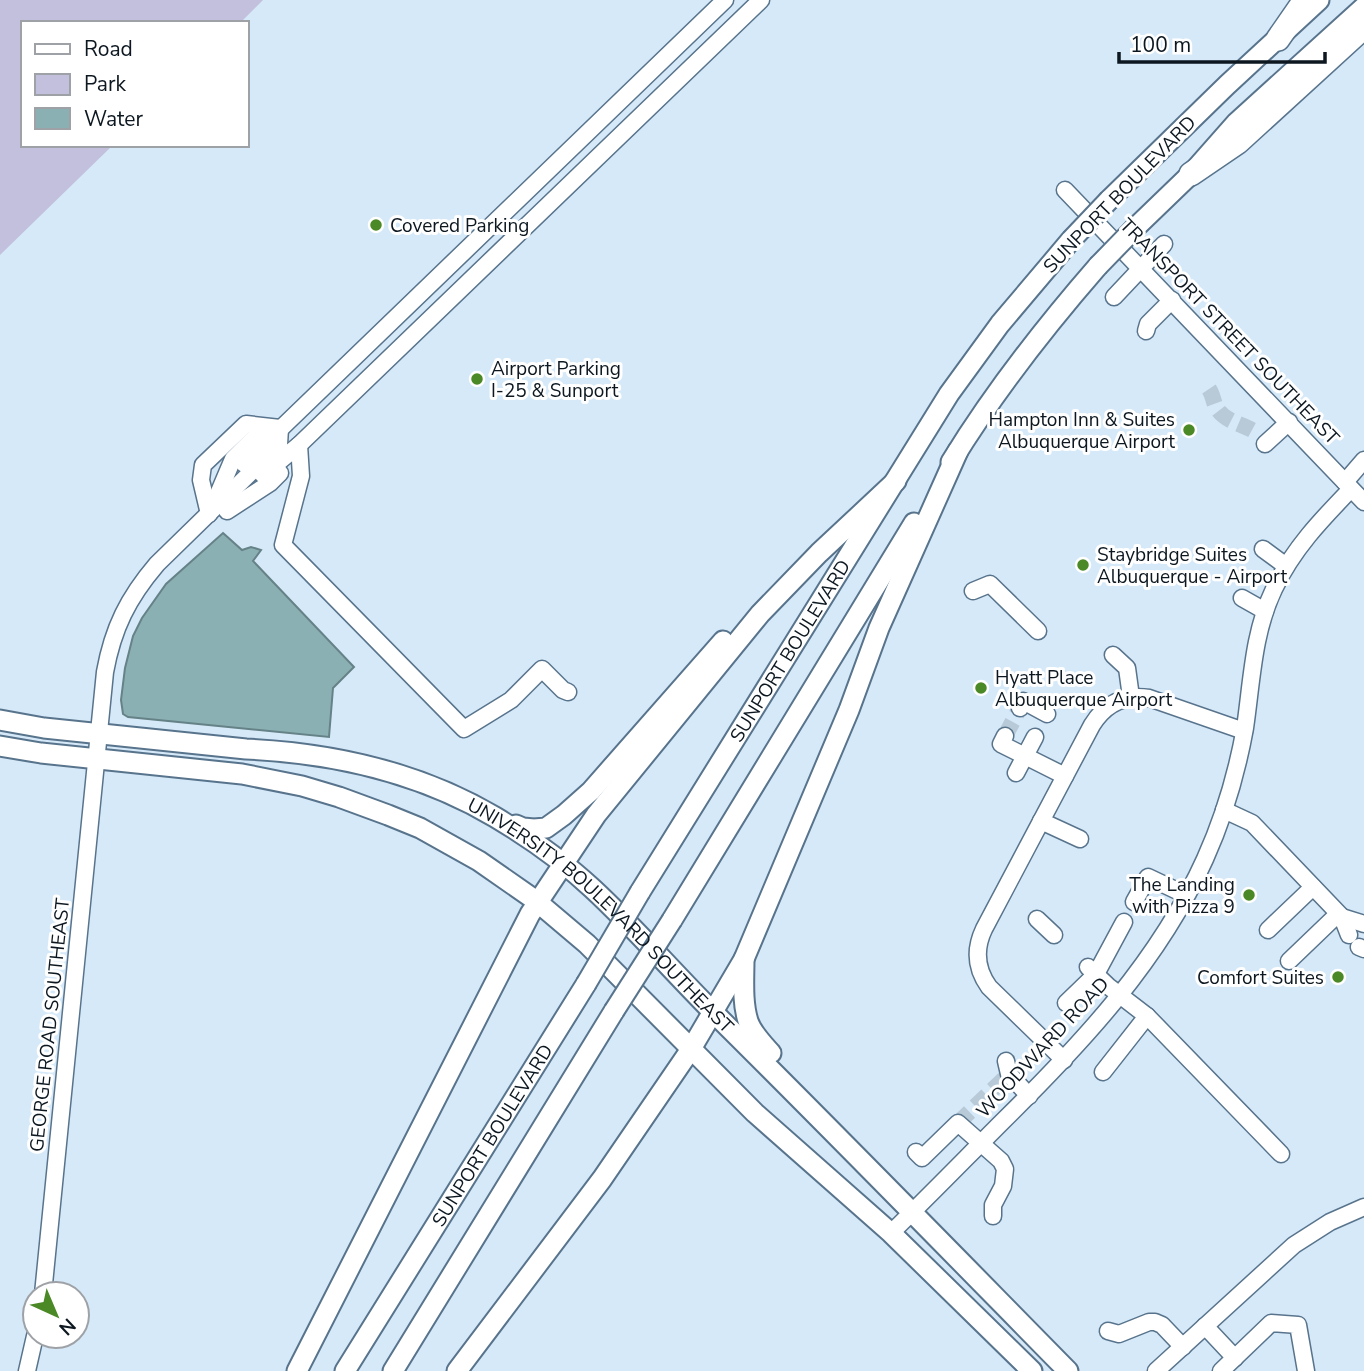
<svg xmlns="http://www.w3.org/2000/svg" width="1364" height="1371" viewBox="0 0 1364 1371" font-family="'Nunito Sans',sans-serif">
<rect width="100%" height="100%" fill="#d6e9f9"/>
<polygon fill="#c2c0dc" points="0,0 263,0 240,23 23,23 23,145 113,145 0,255"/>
<polygon fill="#8bb0b3" stroke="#658287" stroke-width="2" points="223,533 242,550 251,547 261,550 253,561 354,667 333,688 329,737 128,717 123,714 121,700 125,668 133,636 142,618 166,584"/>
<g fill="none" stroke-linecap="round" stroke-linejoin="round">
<g stroke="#b8cad8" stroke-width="16" stroke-dasharray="16 8" stroke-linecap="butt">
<path d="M1209,389C1213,395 1213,401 1216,407C1224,421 1239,423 1252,430"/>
<polyline points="1005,736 1020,708"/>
<polyline points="958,1123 1009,1074"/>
</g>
<g stroke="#58748c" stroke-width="19">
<g id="minor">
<polyline points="1065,190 1364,502"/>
<polyline points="1114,297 1164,244"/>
<polyline points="1146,331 1148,324 1172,300"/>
<polyline points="1265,444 1289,422"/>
<polyline points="299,445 301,476 283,545 464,729 511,700 542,669 563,690 568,692"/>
<polyline points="244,464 725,0"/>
<polyline points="263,475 299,445 761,0"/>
<polyline points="1345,482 1364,460"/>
<polyline points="213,506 233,459 257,435 275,429"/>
<polyline points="227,511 270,483 280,473"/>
<polyline points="209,514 201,480 203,465 246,424 280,428"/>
<polyline points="1263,549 1286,566"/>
<polyline points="973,591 990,584 1038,631"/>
<polyline points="1242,598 1265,611"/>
<polyline points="1113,655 1127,668 1131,697"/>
<polyline points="1020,708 1023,701 1047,714"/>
<polyline points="1005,736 1001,744 1065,776"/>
<polyline points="1016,773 1035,737"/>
<polyline points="1224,810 1252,823 1342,917 1349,935"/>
<polyline points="1041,821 1080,839"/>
<polyline points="1134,902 1148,877 1186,895"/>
<polyline points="1342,917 1364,924"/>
<polyline points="1037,919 1054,935"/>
<polyline points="1268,930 1313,887"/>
<polyline points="1359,947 1364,949"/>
<polyline points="1289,961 1338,914"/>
<polyline points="1088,967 1108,986 1147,1016 1281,1154"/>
<polyline points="1066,1003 1096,974 1124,922"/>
<path d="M1064,1060L989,987C976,969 974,950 984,929L1092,725C1105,704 1124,694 1149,698L1244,731"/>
<polyline points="1006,1061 1009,1074 1029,1096"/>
<polyline points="1103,1072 1147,1016"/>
<polyline points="916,1152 922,1158 958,1123 1001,1161 1005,1169 1003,1186 993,1205 993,1216"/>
<path d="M891,1233C929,1196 966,1158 1003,1121C1082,1043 1159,961 1205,859C1224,817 1237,772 1245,728C1252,680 1253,633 1274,589C1293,549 1321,520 1351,489"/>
<path d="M43,1294L105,672C113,628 128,598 157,564L279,445L280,428"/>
<polyline points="1205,1326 1235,1358"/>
<polyline points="1108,1331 1119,1334 1149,1322 1155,1322 1162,1325 1183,1347"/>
<polyline points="27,1371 35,1336"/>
<polyline points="1156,1371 1294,1245 1330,1222 1364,1207"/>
<polyline points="1221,1371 1271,1323 1298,1325 1306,1371"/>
</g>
</g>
<g stroke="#58748c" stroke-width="23">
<g id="major">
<polyline points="1109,200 1227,85 1319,0"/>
<polyline points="1135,228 1191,174 1236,123 1364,7"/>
<path d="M951,462C994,392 1044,328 1098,266"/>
<path id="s1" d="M0,720L44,728L246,749C334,753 419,772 495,817C530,838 563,861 593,889C635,928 672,971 712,1011C832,1130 950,1251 1068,1371"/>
<polyline points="0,746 41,753 242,774 302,786 339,797 388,815 420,828 479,861 535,900 587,944 755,1113 891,1233 1032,1371"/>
<polyline points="516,825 523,828 534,829 546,828 564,815 591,791 723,641"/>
<path id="s2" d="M640,892L949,394L1000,324L1071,240"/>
<polyline points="672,920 914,523"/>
<path d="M744,959C744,979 742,1002 748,1021C752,1033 763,1044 771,1053"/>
<polyline points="297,1371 530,914 596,815 760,614 819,553 896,481"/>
<path id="s3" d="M345,1371L586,984"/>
<polyline points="393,1371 614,1011"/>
<polyline points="457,1371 602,1179 691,1049 744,959 849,710 879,628 958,451"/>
</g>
</g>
<g stroke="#58748c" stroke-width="26">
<g id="highway">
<polyline points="1278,39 1305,0"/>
<polyline points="1191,174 1238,142 1364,27"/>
</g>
</g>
<use href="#minor" stroke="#fff" stroke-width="16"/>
<use href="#major" stroke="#fff" stroke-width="19"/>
<use href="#highway" stroke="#fff" stroke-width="23"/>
<g stroke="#58748c" stroke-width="23" stroke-linecap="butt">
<g id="major-bridge">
<polyline points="1071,240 1109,200"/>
<polyline points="1098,266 1135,228"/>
<polyline points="586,984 640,892"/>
<polyline points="614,1011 672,920"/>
</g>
</g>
<use href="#major-bridge" stroke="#fff" stroke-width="19"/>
</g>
<g fill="#4b8826" stroke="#fff" stroke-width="2.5">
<circle cx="376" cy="225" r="7"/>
<circle cx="477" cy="379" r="7"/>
<circle cx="1189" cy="430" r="7"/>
<circle cx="1083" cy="565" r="7"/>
<circle cx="981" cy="688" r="7"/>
<circle cx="1249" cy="895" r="7"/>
<circle cx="1338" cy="977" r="7"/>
</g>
<g text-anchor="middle" stroke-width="6" stroke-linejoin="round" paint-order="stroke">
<g font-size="19" fill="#0c1720" stroke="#fff">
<text transform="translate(1119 194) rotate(-46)" y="7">SUNPORT BOULEVARD</text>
<text transform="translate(1230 331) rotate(46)" y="7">TRANSPORT STREET SOUTHEAST</text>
<text dy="7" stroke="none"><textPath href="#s2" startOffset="284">SUNPORT BOULEVARD</textPath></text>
<text dy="7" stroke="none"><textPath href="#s1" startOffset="653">UNIVERSITY BOULEVARD SOUTHEAST</textPath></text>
<text transform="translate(49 1025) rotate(-84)" y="7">GEORGE ROAD SOUTHEAST</text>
<text transform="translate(1042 1047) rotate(-47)" y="7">WOODWARD ROAD</text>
<text dy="7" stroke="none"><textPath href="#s3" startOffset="278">SUNPORT BOULEVARD</textPath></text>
</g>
<g font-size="19" fill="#0c1720" stroke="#fff" text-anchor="start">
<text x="390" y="232">Covered Parking</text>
<text x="491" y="375">Airport Parking<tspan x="491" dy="22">I-25 &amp; Sunport</tspan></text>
<text x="1175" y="426" text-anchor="end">Hampton Inn &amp; Suites<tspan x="1175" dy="22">Albuquerque Airport</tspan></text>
<text x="1097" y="561">Staybridge Suites<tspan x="1097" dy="22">Albuquerque - Airport</tspan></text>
<text x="995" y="684">Hyatt Place<tspan x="995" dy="22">Albuquerque Airport</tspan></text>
<text x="1235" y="891" text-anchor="end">The Landing<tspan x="1235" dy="22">with Pizza 9</tspan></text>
<text x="1324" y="984" text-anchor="end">Comfort Suites</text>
</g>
</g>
<rect x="21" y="21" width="228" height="126" fill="#ffffff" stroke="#9ea2a6" stroke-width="2"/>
<rect x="35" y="44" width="35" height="10" fill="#ffffff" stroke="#9ea2a6" stroke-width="2"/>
<text x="84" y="56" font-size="21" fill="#0c1720">Road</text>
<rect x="35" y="74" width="35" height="21" fill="#c2c0dc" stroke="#9ea2a6" stroke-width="2"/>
<text x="84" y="91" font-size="21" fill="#0c1720">Park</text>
<rect x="35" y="108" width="35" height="21" fill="#8bb0b3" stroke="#9ea2a6" stroke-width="2"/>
<text x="84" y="126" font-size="21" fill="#0c1720">Water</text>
<g transform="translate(56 1315) rotate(136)"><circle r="33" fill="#ffffff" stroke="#9ea2a6" stroke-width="2"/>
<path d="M0-5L12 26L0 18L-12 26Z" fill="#4b8826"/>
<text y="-10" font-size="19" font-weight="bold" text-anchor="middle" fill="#0c1720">N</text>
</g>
<path d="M1119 52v10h206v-10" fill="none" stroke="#0c1720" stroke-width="3.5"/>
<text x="1130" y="52" font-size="21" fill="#0c1720" stroke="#ffffff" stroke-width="5" paint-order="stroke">100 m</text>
</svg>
